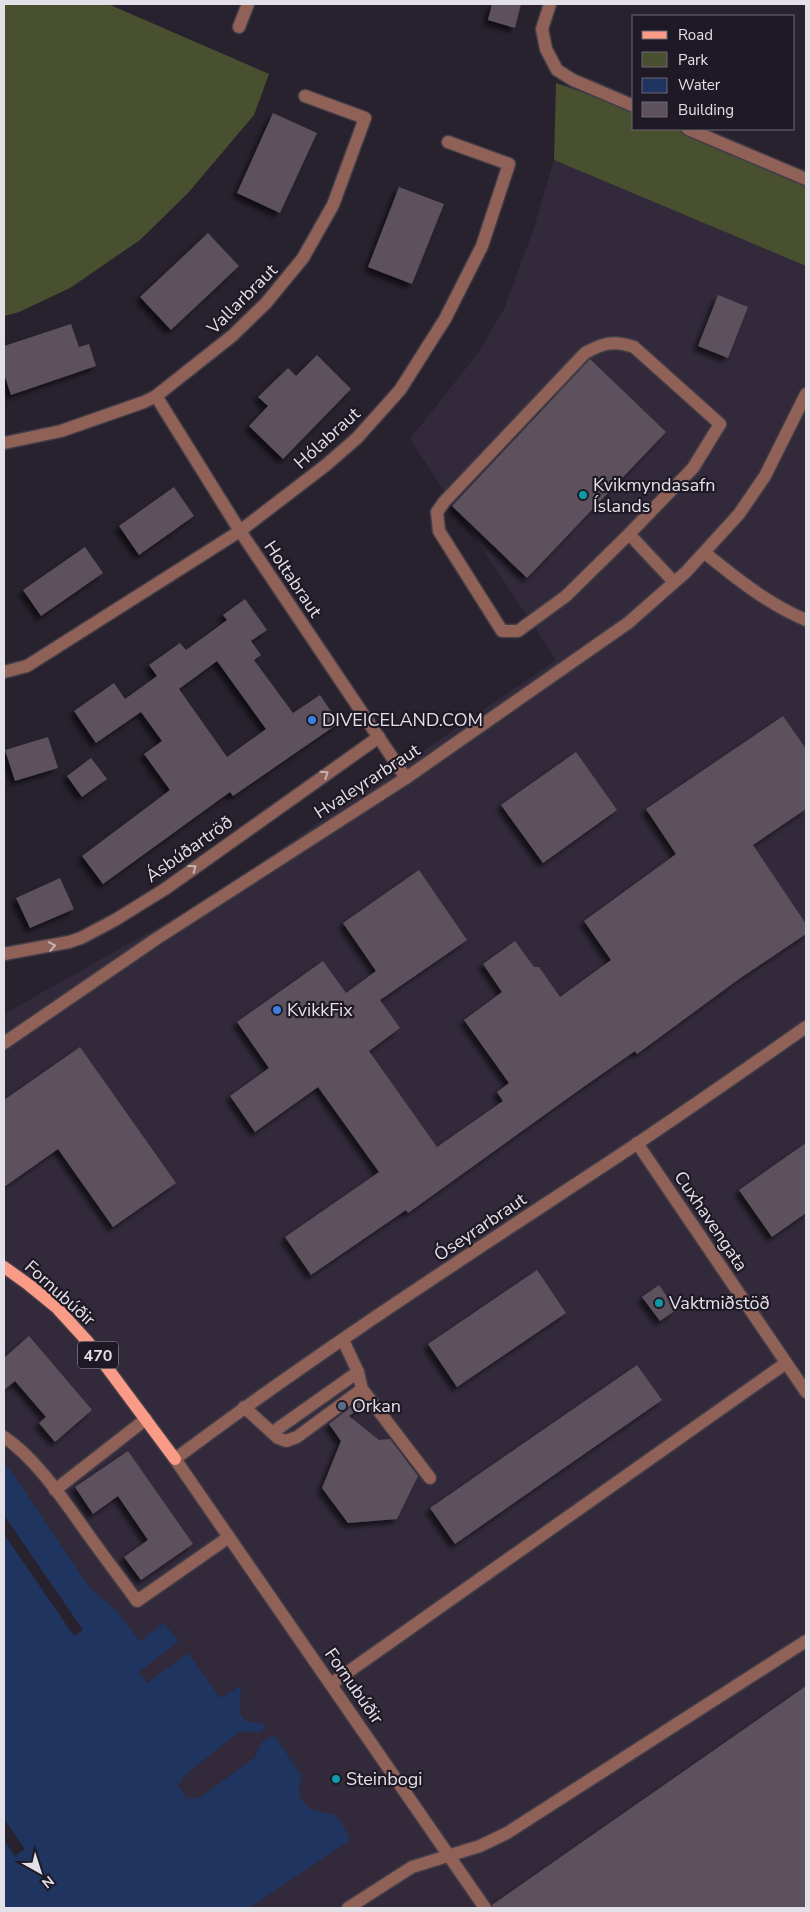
<svg xmlns="http://www.w3.org/2000/svg" width="810" height="1912" viewBox="0 0 810 1912" font-family="'Nunito Sans',sans-serif">
<defs>
<filter id="shadow"><feDropShadow dx="-4.5" dy="4.5" stdDeviation="2.5" flood-color="#0009"/></filter>
</defs>
<rect width="100%" height="100%" fill="#28222e"/>
<polygon fill="#322a3b" points="554,160 806,266 806,1908 416,1908 415,1907 413,1908 249,1908 349,1840 332,1815 318,1812 305,1807 300,1797 298,1785 302,1776 274,1735 262,1741 255,1757 247,1763 199,1798 187,1799 177,1786 184,1776 238,1733 247,1731 260,1733 261,1723 245,1721 240,1713 240,1685 220,1698 148,1683 139,1672 179,1641 140,1641 116,1610 90,1588 9,1469 4,1464 4,1014 203,902 556,660 410,439 478,353 504,309 532,234"/>
<g fill="#495030">
<polygon points="4,4 108,4 269,74 254,115 188,193 140,240 70,288 19,312 4,316"/>
<polygon points="556,83 634,110 634,129 686,129 806,172 806,266 554,160"/>
</g>
<path fill="#1f355f" d="M4,1464L9,1468L90,1588L116,1610L140,1641L164,1623L179,1641L139,1672L147,1683L188,1653L220,1698L241,1685L240,1713L245,1721L261,1723L265,1727L260,1733L247,1731L238,1733L184,1776L178,1786L187,1799L199,1798L247,1763L255,1757L262,1741L274,1735L302,1776C295,1793 301,1807 320,1812C323,1813 328,1813 332,1814C342,1819 346,1830 350,1840L249,1908H4Z"/>
<g fill="#28222e">
<polygon points="4,1515 83,1630 74,1636 4,1534"/>
<polygon points="4,1819 25,1849 15,1856 4,1840"/>
</g>
<g fill="#5c515c" fill-rule="evenodd" filter="url(#shadow)">
<polygon points="492,4 521,4 515,28 488,20"/>
<polygon points="273,113 317,133 280,213 237,193"/>
<polygon points="399,187 444,204 412,284 368,267"/>
<polygon points="208,233 239,266 171,330 140,297"/>
<polygon points="718,295 748,307 728,358 698,346"/>
<polygon points="71,324 79,347 89,344 96,366 11,395 4,374 4,346"/>
<polygon points="317,355 351,389 283,459 249,426 268,406 258,397 288,368 296,376"/>
<polygon points="590,359 666,432 527,578 452,506"/>
<polygon points="174,487 194,516 139,555 119,526"/>
<polygon points="85,547 103,573 41,616 23,590"/>
<path d="M245,599L267,630L251,641L261,655L254,660L293,713L320,695L339,723L233,796L230,792L103,884L82,856L170,790L144,754L162,741L141,712L96,743L74,711L114,683L125,699L157,676L149,665L180,643L186,650L227,620L223,615ZM217,661L266,729L227,757L179,689Z"/>
<polygon points="783,716 806,749 806,809 753,845 806,924 806,934 739,979 637,1054 635,1051 582,1088 408,1213 406,1210 311,1275 285,1237 379,1172 318,1087 255,1132 230,1096 269,1068 237,1022 323,961 346,993 376,971 343,923 419,870 467,940 380,1000 400,1028 369,1051 437,1147 503,1101 497,1092 509,1083 464,1020 502,992 483,964 515,941 534,967 539,967 560,997 611,960 584,921 676,854 646,809"/>
<polygon points="48,737 58,768 15,781 5,750"/>
<polygon points="576,752 617,810 543,863 501,805"/>
<polygon points="91,758 107,779 82,797 67,776"/>
<polygon points="60,878 74,909 30,928 16,898"/>
<polygon points="80,1047 176,1183 113,1227 58,1149 4,1187 4,1100"/>
<polygon points="806,1143 806,1213 772,1237 739,1190"/>
<polygon points="537,1270 566,1313 457,1387 428,1344"/>
<polygon points="659,1285 676,1310 660,1321 642,1297"/>
<polygon points="29,1336 92,1410 55,1442 39,1423 46,1417 15,1381 4,1390 4,1358"/>
<polygon points="637,1365 662,1400 455,1544 430,1508"/>
<polygon points="360,1400 364,1405 349,1416 379,1440 390,1439 418,1476 397,1519 348,1523 322,1488 341,1441 329,1424"/>
<polygon points="128,1451 193,1544 141,1580 124,1557 148,1540 118,1496 93,1514 75,1487"/>
<polygon points="806,1686 806,1908 493,1908 492,1905"/>
</g>
<g fill="none" stroke-linecap="round" stroke-linejoin="round">
<g stroke="#423d48" stroke-width="15">
<g id="minor">
<polyline points="550,4 542,29 546,49 557,70 573,80 634,106"/>
<polyline points="239,27 248,4"/>
<polyline points="688,129 806,179"/>
<polyline points="156,396 240,531 406,778"/>
<polyline points="4,443 61,431 144,402 156,396 232,336 266,303 303,258 333,205 365,118 305,96"/>
<path d="M629,534L566,596L518,631H502L439,531L437,512L444,502L585,353C603,343 613,340 634,347L720,424L693,468L629,534L674,582"/>
<path d="M705,553C737,579 768,604 806,620"/>
<polyline points="4,672 27,666 240,531 326,465 357,438 400,390 445,319 482,246 509,164 448,142"/>
<polyline points="4,954 69,942 81,938 115,920 165,889 379,737"/>
<polyline points="4,1043 156,939 406,778 628,623 686,572 739,514 765,476 806,394"/>
<polyline points="637,1143 806,1392"/>
<polyline points="362,1389 430,1478"/>
<polyline points="244,1407 278,1438 286,1441 297,1437 362,1389 358,1372 343,1340"/>
<polyline points="273,1432 358,1372"/>
<path d="M4,1437C41,1462 71,1512 98,1548C111,1566 124,1583 137,1601L229,1537"/>
<polyline points="55,1490 146,1419"/>
<polyline points="331,1684 786,1363"/>
<polyline points="348,1908 412,1867 480,1846 507,1833 806,1641"/>
<path d="M485,1908L175,1459C324,1347 481,1247 635,1145C693,1106 749,1067 806,1027"/>
</g>
</g>
<g stroke="#423d48" stroke-width="15">
<polyline id="major" points="4,1267 29,1285 56,1307 88,1342 175,1459"/>
</g>
<use href="#minor" stroke="#8f6157" stroke-width="12"/>
<use href="#major" stroke="#fa9b87" stroke-width="12"/>
</g>
<defs><path id="oneway-chevron" d="M-2-3.5L2.5 0L-2 3.5" fill="none" stroke-width="1.6" stroke-linecap="round" stroke-linejoin="round" transform="scale(1.25)"/></defs>
<g stroke="#c6b4b5">
<use href="#oneway-chevron" transform="translate(325 774) rotate(-34)"/>
<use href="#oneway-chevron" transform="translate(193 868) rotate(-36)"/>
<use href="#oneway-chevron" transform="translate(52 946) rotate(-11)"/>
</g>
<g fill="#0f9aa8" stroke="#1e1924" stroke-width="2">
<circle cx="583" cy="495" r="5"/>
<circle cx="659" cy="1303" r="5"/>
<circle cx="336" cy="1779" r="5"/>
</g>
<g fill="#3f7fe0" stroke="#1e1924" stroke-width="2">
<circle cx="312" cy="720" r="5"/>
<circle cx="277" cy="1010" r="5"/>
</g>
<circle fill="#5c6f8a" stroke="#1e1924" stroke-width="2" cx="342" cy="1406" r="5"/>
<g text-anchor="middle" stroke-width="4.5" stroke-linejoin="round" paint-order="stroke">
<rect fill="#1e1924" stroke="#a8a4ac" stroke-width="1" x="78" y="1341.5" width="40" height="27" rx="4"/>
<g font-size="16" font-weight="bold" fill="#e3e0e7">
<text x="98" y="1361">470</text>
</g>
<g font-size="18" fill="#e3e0e7" stroke="#1e1924">
<text transform="translate(242 299) rotate(-45)" y="6">Vallarbraut</text>
<text transform="translate(327 438) rotate(-42)" y="6">Hólabraut</text>
<text transform="translate(293 579) rotate(56)" y="6">Holtabraut</text>
<text transform="translate(367 781) rotate(-33)" y="6">Hvaleyrarbraut</text>
<text transform="translate(189 849) rotate(-35)" y="6">Ásbúðartröð</text>
<text transform="translate(711 1221) rotate(56)" y="6">Cuxhavengata</text>
<text transform="translate(480 1227) rotate(-34)" y="6">Óseyrarbraut</text>
<text transform="translate(60 1293) rotate(42)" y="6">Fornubúðir</text>
<text transform="translate(354 1686) rotate(55)" y="6">Fornubúðir</text>
</g>
<g font-size="18" fill="#e3e0e7" stroke="#1e1924" text-anchor="start">
<text x="593" y="491">Kvikmyndasafn<tspan x="593" dy="21">Íslands</tspan></text>
<text x="322" y="726">DIVEICELAND.COM</text>
<text x="287" y="1016">KvikkFix</text>
<text x="669" y="1309">Vaktmiðstöð</text>
<text x="352" y="1412">Orkan</text>
<text x="346" y="1785">Steinbogi</text>
</g>
</g>
<rect width="810" height="1912" fill="none" stroke="#e3e0e7" stroke-width="10"/>
<rect x="632" y="15" width="162" height="115" fill="#1e1924" stroke="#6d6972"/>
<rect x="642" y="31" width="25" height="8" fill="#fa9b87" stroke="#6d6972"/>
<text x="678" y="40" font-size="15" fill="#e3e0e7">Road</text>
<rect x="642" y="52" width="25" height="15" fill="#495030" stroke="#6d6972"/>
<text x="678" y="65" font-size="15" fill="#e3e0e7">Park</text>
<rect x="642" y="78" width="25" height="15" fill="#1f355f" stroke="#6d6972"/>
<text x="678" y="90" font-size="15" fill="#e3e0e7">Water</text>
<rect x="642" y="102" width="25" height="15" fill="#5c515c" stroke="#6d6972"/>
<text x="678" y="115" font-size="15" fill="#e3e0e7">Building</text>
<g transform="translate(40 1872) rotate(141)" stroke="#1e1924" stroke-width="4" paint-order="stroke">
<path d="M0-4L9 19L0 12L-9 19Z" fill="#e3e0e7"/>
<text y="-8" font-size="14" font-weight="bold" text-anchor="middle" fill="#e3e0e7">N</text>
</g>
</svg>
